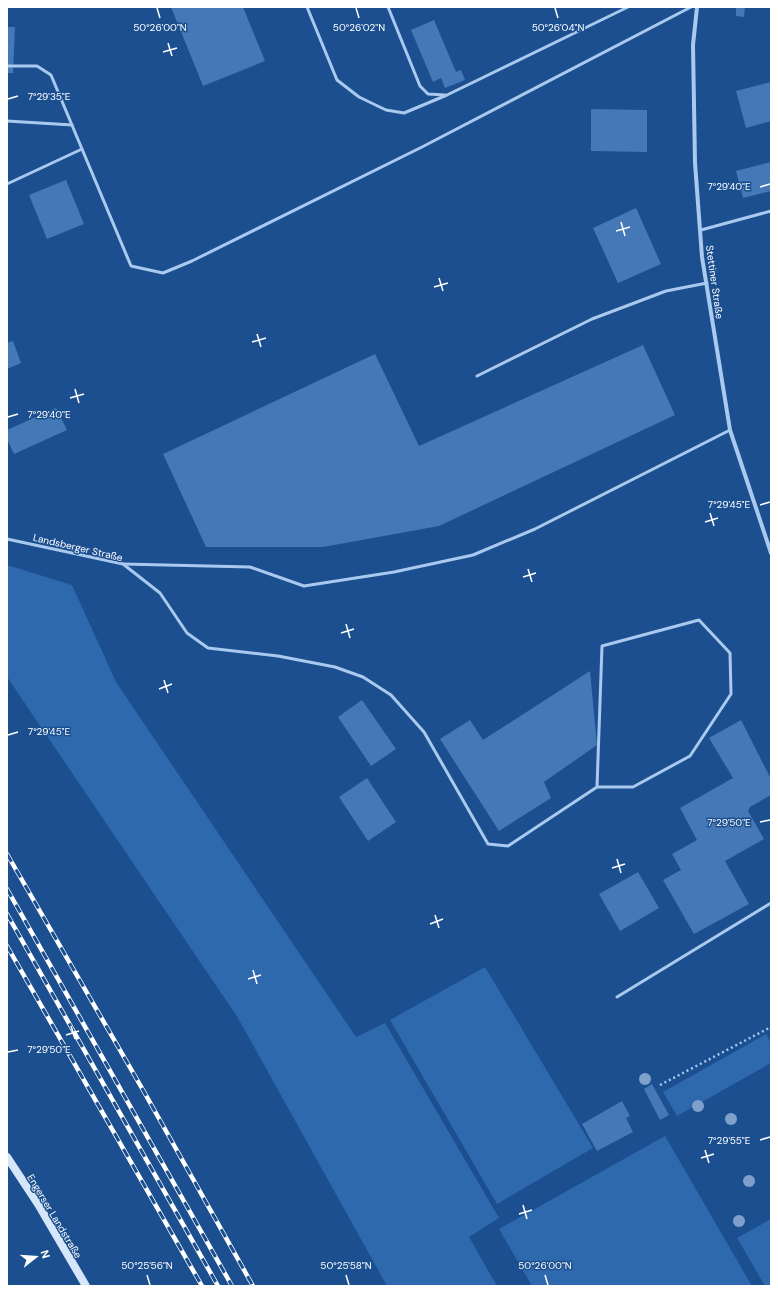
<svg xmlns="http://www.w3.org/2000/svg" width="778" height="1293" viewBox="0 0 778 1293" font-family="'DM Sans',sans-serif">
<rect width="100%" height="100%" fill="#1b4f8f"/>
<g fill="#2e69ad">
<polygon points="7,565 72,585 116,682 356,1037 385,1023 499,1218 469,1237 497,1286 387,1286 238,1018 7,677"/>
<polygon points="485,967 593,1148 497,1204 390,1020"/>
<polygon points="766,1034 771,1043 771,1063 677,1116 663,1092"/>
<polygon points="665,1136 752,1286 532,1286 499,1229"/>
<polygon points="771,1219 771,1286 765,1286 737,1238"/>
</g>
<g fill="#4478b7">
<polygon points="171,7 243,7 265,61 203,86"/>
<polygon points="736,7 745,7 744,17 736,16"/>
<polygon points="434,20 456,72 461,70 465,80 445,88 441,78 433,82 411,30"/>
<polygon points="7,27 15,27 13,73 7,73"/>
<polygon points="771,82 771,121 746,128 736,91"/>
<polygon points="591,109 647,110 647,152 591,151"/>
<polygon points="771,162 771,191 743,198 736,171"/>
<polygon points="66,180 84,224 47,239 29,195"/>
<polygon points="636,208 661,264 618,283 593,228"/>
<polygon points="13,341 21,363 7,369 7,343"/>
<polygon points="643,345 675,415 439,526 323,547 206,547 163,454 375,354 419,446"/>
<polygon points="56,408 67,430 14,454 7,439 7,430"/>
<polygon points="590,671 597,745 544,782 551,798 499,831 440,739 470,720 483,740"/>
<polygon points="362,700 396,749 371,766 338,717"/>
<polygon points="741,720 771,779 771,795 750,807 748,811 764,839 725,861 749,904 694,934 663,880 681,870 672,854 697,840 680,808 733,778 709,738"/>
<polygon points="367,778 396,822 368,841 339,797"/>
<polygon points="638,872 659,908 620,931 599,894"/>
<polygon points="652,1084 669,1115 660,1120 644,1089"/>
<polygon points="622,1101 630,1116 626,1118 633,1132 597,1151 582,1124"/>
</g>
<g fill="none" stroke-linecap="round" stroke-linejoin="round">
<polyline stroke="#a9c9ee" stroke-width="2.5" stroke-dasharray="2 3" stroke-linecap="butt" points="660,1085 771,1027"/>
<g stroke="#a9c9ee" stroke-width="3">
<polyline points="307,7 337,80 359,97 386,110 404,113 447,95 628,7"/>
<polyline points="388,7 420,86 428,94 445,95"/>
<polyline points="7,66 37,66 51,75 131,266 163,273 192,261 422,147 691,7"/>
<polyline points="7,121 72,125"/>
<polyline points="7,184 82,149"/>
<polyline points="701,230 771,211"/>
<polyline points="477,376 592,319 666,291 707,283"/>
<polyline points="7,539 123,564 160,593 187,633 208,648 278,656 335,667 363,677 391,695 424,732 488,844 508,846 597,787 633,787 690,756 731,694 730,653 699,620 602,646 597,787"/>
<polyline points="123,564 250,567 304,586 394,572 473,555 535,529 730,430"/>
<polyline points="617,997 771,903"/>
</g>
<polyline stroke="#a9c9ee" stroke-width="4" points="697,7 693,45 695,163 702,257 730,430 771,553"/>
<polyline stroke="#d6e6fa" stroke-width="8" points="7,1157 38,1204 86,1286"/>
<g stroke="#fff" stroke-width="4.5">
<g id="rail">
<polyline points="7,854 143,1090 253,1286"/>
<polyline points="7,889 232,1286"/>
<polyline points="7,914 218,1286"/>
<polyline points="7,946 202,1286"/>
</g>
</g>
<use href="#rail" stroke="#1b4f8f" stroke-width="3" stroke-dasharray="9" stroke-linecap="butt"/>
</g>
<g fill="#7ea0ca">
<circle cx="645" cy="1079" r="6"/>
<circle cx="698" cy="1106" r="6"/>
<circle cx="731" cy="1119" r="6"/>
<circle cx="749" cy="1181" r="6"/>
<circle cx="739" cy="1221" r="6"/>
</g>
<path fill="none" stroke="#fff" stroke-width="1.5" d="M157,8L160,18M356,8L359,18M555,8L558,18M168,43L172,56M163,52L177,48M8,99L18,96M760,187L770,184M621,222L625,236M616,231L630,227M439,278L443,291M434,287L448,283M257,334L261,347M252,342L266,338M75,389L79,403M70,398L84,394M8,417L18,414M760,505L770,502M710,513L714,526M705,522L718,518M528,569L532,582M523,577L536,573M346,624L350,638M341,633L354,629M164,680L168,693M159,689L172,684M8,735L18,732M760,822L770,820M617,859L621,873M612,868L625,864M435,915L439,928M430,924L443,919M253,970L257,984M248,979L261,975M71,1026L75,1039M66,1035L79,1031M8,1052L18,1050M760,1140L770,1137M705,1150L709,1163M701,1158L714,1154M523,1205L527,1219M519,1214L532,1210M147,1275L150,1285M346,1275L349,1285M545,1275L548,1285"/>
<g text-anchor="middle" stroke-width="3" stroke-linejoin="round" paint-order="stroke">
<g font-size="10" fill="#fff" stroke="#1b4f8f">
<text transform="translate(715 282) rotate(82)" y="4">Stettiner Straße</text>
<text transform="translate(78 547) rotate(13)" y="4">Landsberger Straße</text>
<text transform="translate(55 1216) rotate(59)" y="4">Engerser Landstraße</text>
</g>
</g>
<g font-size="10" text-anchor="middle" fill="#fff" stroke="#1b4f8f" stroke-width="3" stroke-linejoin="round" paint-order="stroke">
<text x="160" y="31">50°26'00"N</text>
<text x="359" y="31">50°26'02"N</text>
<text x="558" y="31">50°26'04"N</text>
<text x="49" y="100">7°29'35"E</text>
<text x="729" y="190">7°29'40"E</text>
<text x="49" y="418">7°29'40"E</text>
<text x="729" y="508">7°29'45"E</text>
<text x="49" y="735">7°29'45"E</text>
<text x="729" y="826">7°29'50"E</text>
<text x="49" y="1053">7°29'50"E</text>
<text x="729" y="1144">7°29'55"E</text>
<text x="147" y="1269">50°25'56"N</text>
<text x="346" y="1269">50°25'58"N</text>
<text x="545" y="1269">50°26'00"N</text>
</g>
<rect width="778" height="1293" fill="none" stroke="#ffffff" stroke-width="16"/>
<g transform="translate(36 1257) rotate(73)" stroke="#1b4f8f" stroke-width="3" paint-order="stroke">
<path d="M0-3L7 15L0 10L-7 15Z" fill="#ffffff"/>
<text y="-6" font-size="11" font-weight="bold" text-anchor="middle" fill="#ffffff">N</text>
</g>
</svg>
